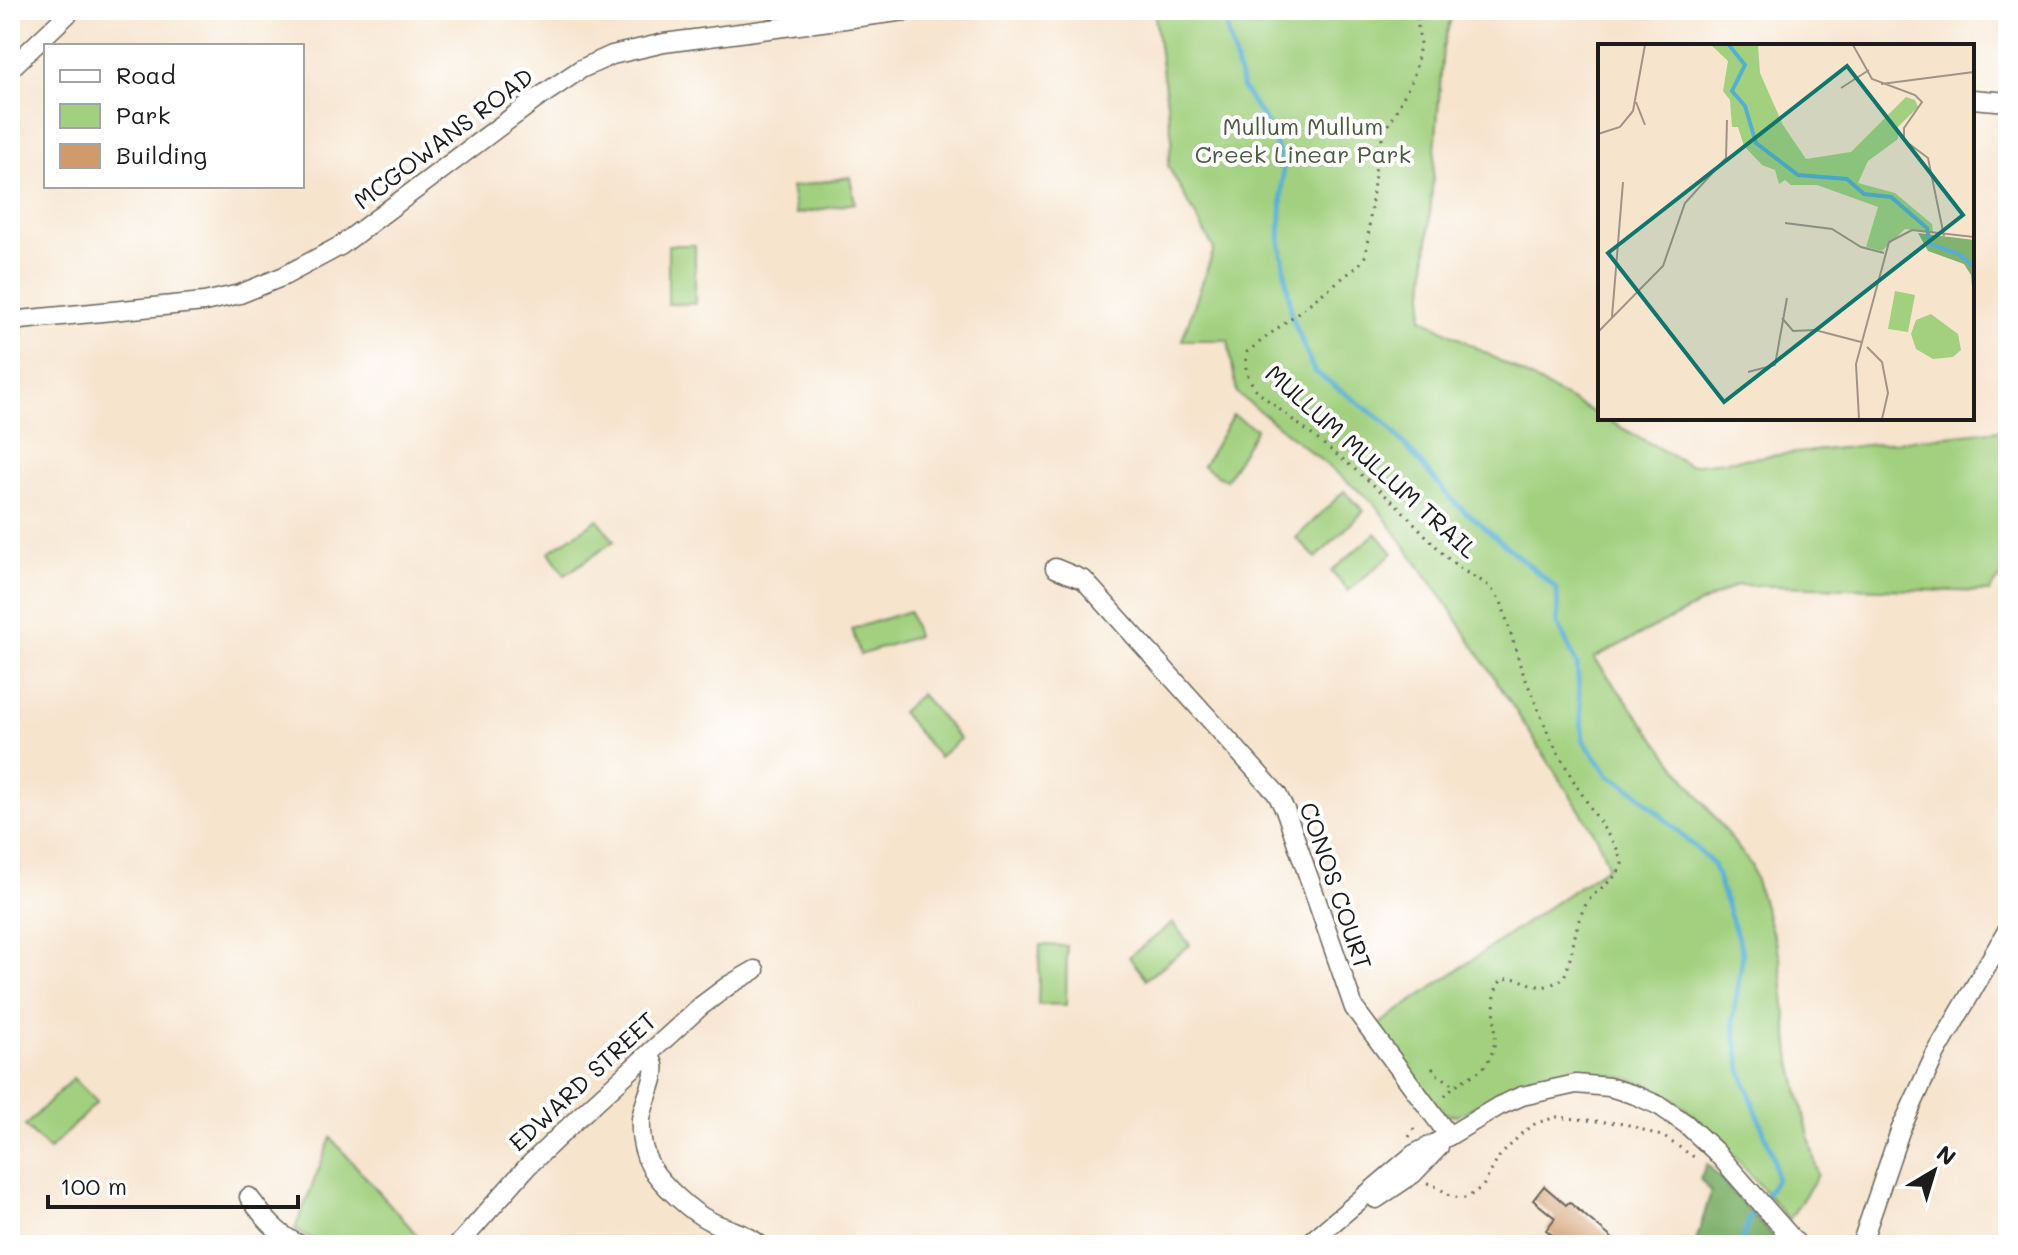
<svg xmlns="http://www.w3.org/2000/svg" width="2018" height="1255" viewBox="0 0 2018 1255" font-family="Mali,sans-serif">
<rect width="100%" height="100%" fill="#fff"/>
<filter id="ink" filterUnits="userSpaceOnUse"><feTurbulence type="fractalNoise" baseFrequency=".0125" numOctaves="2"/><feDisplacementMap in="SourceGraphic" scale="16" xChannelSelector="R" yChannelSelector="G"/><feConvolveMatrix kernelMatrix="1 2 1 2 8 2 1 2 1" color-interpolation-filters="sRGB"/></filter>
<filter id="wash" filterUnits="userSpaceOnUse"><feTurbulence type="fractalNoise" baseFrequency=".006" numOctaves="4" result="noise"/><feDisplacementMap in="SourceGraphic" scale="32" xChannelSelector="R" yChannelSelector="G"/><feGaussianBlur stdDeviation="1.8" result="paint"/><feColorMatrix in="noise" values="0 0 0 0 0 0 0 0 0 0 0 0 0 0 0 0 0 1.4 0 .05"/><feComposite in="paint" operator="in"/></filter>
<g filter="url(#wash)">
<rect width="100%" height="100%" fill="#f6e4cd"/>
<g fill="#a2d07f" stroke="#5f764e" stroke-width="2">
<path d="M1154,10H1453L1443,48L1422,318L1600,416V418H1604L1689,465L2008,429V568L1989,592L1737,585L1594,658L1751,865L1780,957L1790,1054L1818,1175L1789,1220C1753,1178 1707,1118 1660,1091C1625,1071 1572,1071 1534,1079C1519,1083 1503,1092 1489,1099C1476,1104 1459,1121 1445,1113C1427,1102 1392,1045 1378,1025L1608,866L1597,837L1448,606L1374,503L1237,393L1228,340H1182L1214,249L1168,166L1172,138Z"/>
<polygon points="850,177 855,203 796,214 791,187"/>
<rect x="668" y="245" width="27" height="59"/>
<polygon points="1233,415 1256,429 1226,480 1203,466"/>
<polygon points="1344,491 1364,511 1316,558 1296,538"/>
<polygon points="598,519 614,541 565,575 549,552"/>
<polygon points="1376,533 1393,553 1348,591 1331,571"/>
<polygon points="909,611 917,636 860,655 852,629"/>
<polygon points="921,694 960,739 939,757 901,712"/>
<polygon points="1173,923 1190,945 1146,979 1129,957"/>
<polygon points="1040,945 1067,946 1066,1005 1038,1004"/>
<polygon points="73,1078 97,1102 49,1150 25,1126"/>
<polygon points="331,1138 426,1245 330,1245 311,1238 295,1229"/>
</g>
<polygon fill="#81b26e" stroke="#4e6745" stroke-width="2" points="1707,1164 1780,1245 1695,1245 1711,1192 1700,1179"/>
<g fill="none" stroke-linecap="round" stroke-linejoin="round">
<g stroke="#55afd2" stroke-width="5">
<polyline points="1232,10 1227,29 1243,89 1269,126 1283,165 1280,240 1292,317 1314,371 1385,422 1454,502 1557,589 1558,623 1577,665 1583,740 1609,775 1635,791 1713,864 1743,953 1733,1019 1741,1070 1774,1159 1776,1179 1764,1198"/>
<polyline points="1740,1245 1750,1218 1758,1206"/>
</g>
</g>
<g id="blocks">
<polygon fill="#d19a6b" points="1544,1186 1566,1205 1569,1202 1620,1245 1565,1245 1546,1230 1555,1218 1533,1200"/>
</g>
</g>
<g filter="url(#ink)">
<use href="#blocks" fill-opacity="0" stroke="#68625a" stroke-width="2"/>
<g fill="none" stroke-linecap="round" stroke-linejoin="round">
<g stroke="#68625a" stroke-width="21">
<g id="minor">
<polyline points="10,69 72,10"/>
<polyline points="1972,99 2008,102"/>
<polyline points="10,321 204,302 240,294 284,276 340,246 535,100 581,69 612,55 664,43 913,10"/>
<polyline points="1055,568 1084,580 1277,794 1286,812 1354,1008 1449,1136"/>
<path d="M649,1054C651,1058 653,1062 654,1065C657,1078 643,1103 641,1119C640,1135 643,1153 651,1167C662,1185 691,1212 710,1221C727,1230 745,1232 760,1245"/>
<path d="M249,1197C263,1216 278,1236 301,1245"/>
<polyline points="1376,1199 1413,1174 1439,1147"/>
<polyline points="458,1245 527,1167 578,1118 701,1006 729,985 755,970"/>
<polyline points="1307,1245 1414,1154 1449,1136 1499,1106 1522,1096 1576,1084 1609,1087 1635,1095 1660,1106 1686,1124 1715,1151 1798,1245"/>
<polyline points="1861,1245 1900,1131 1935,1055 2008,929"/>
</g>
</g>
<g stroke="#68625a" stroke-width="3" stroke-dasharray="2 6" stroke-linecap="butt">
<path d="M1416,10L1420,44L1417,62L1413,78L1378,146L1366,255L1359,265L1345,276L1247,352C1243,369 1248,380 1259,393L1351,466L1398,506L1445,556L1462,570L1485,583L1493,591L1501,601L1521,668L1550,738L1576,785L1617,849L1622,864C1616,882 1595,888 1585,906C1573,928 1574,956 1563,979C1558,981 1552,985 1546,986C1532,989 1516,973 1503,980C1487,989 1499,1029 1494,1046C1487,1073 1475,1072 1456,1085C1451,1088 1447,1094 1443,1098"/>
<polyline points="1432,1068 1438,1075 1455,1085"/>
<polyline points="1409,1137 1417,1123"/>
<path d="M1427,1183C1445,1188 1446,1199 1467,1198L1483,1186L1499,1157L1523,1132L1536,1123L1557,1117L1626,1124L1664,1137L1697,1159"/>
</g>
<use href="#minor" stroke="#fff" stroke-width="18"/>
</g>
</g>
<g text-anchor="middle" stroke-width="8" stroke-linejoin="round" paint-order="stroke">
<g font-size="24" fill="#4b5b3f" stroke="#fff">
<text x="1303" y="135">Mullum Mullum<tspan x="1303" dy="28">Creek Linear Park</tspan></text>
</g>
<g font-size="24" fill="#1c1c1c" stroke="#fff">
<text transform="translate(444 139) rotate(-37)" y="8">MCGOWANS ROAD</text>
<text transform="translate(1371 462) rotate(42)" y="8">MULLUM MULLUM TRAIL</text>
<text transform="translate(1335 886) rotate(71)" y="8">CONOS COURT</text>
<text transform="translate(583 1082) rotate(-43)" y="8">EDWARD STREET</text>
</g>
</g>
<g transform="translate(1598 44)">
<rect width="376" height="376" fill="#f6e4cd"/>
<path d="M113,1H160L162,29L185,81L208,115L253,108L308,53L317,56L320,63L300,83V95L270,117L260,139L297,149L334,180L335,188L307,185L284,207L268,203L280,163L219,141H193L187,136L181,140L177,126L164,121L146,102L140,83H134L132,56L125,47L130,17ZM297,247L317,251L310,288L290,285ZM333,270L360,290L363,306L355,313L335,315L318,305L313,290L318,276Z" fill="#a2d07f"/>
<path d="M320,189L376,196V266L373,231L366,220L330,207Z" fill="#81b26e"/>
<path fill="none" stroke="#55afd2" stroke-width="4" d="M131,1L147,21L134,47L147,62L158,99L200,131L249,135L266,150L293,153L329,184L332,200L361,210L376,223"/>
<path fill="none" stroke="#9f9486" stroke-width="2" d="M255,1L274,35L317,51L324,58L306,84V96L330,114L346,192M283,40L376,28M243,44L271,26M38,58L47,81M0,90L22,83L35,67L47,1M187,179L234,185L263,203L286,209M14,273L25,138M184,274L195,287L217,286L263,298M0,288L65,222L87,159L128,114L129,76M269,303L284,318L290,349L284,375M150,328L177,321L189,254M261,375L258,320L291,198L314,186L376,193"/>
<path fill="#0f766e" fill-opacity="0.15" stroke="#0f766e" stroke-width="4" d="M249,22L365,171L126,358L10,209Z"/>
<rect width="376" height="376" fill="none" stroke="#1c1c1c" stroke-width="4"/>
</g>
<rect width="2018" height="1255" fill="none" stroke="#fff" stroke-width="40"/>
<rect x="44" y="44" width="260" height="144" fill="#ffffff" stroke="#a4a4a4" stroke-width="2"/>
<rect x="60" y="70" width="40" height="12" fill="#ffffff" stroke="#a4a4a4" stroke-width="2"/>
<text x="116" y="84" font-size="24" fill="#1c1c1c">Road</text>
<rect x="60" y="104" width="40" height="24" fill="#a2d07f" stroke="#a4a4a4" stroke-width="2"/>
<text x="116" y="124" font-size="24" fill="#1c1c1c">Park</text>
<rect x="60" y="144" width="40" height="24" fill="#d19a6b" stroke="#a4a4a4" stroke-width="2"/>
<text x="116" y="164" font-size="24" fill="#1c1c1c">Building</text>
<g transform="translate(1934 1171) rotate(38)" stroke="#ffffff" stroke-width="6" paint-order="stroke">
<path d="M0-6L14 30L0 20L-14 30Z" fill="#1c1c1c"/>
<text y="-12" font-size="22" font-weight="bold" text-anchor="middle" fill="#1c1c1c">N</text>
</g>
<path d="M48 1195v12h250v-12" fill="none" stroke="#1c1c1c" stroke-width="4"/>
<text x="60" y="1195" font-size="24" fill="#1c1c1c" stroke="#ffffff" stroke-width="6" paint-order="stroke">100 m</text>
</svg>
